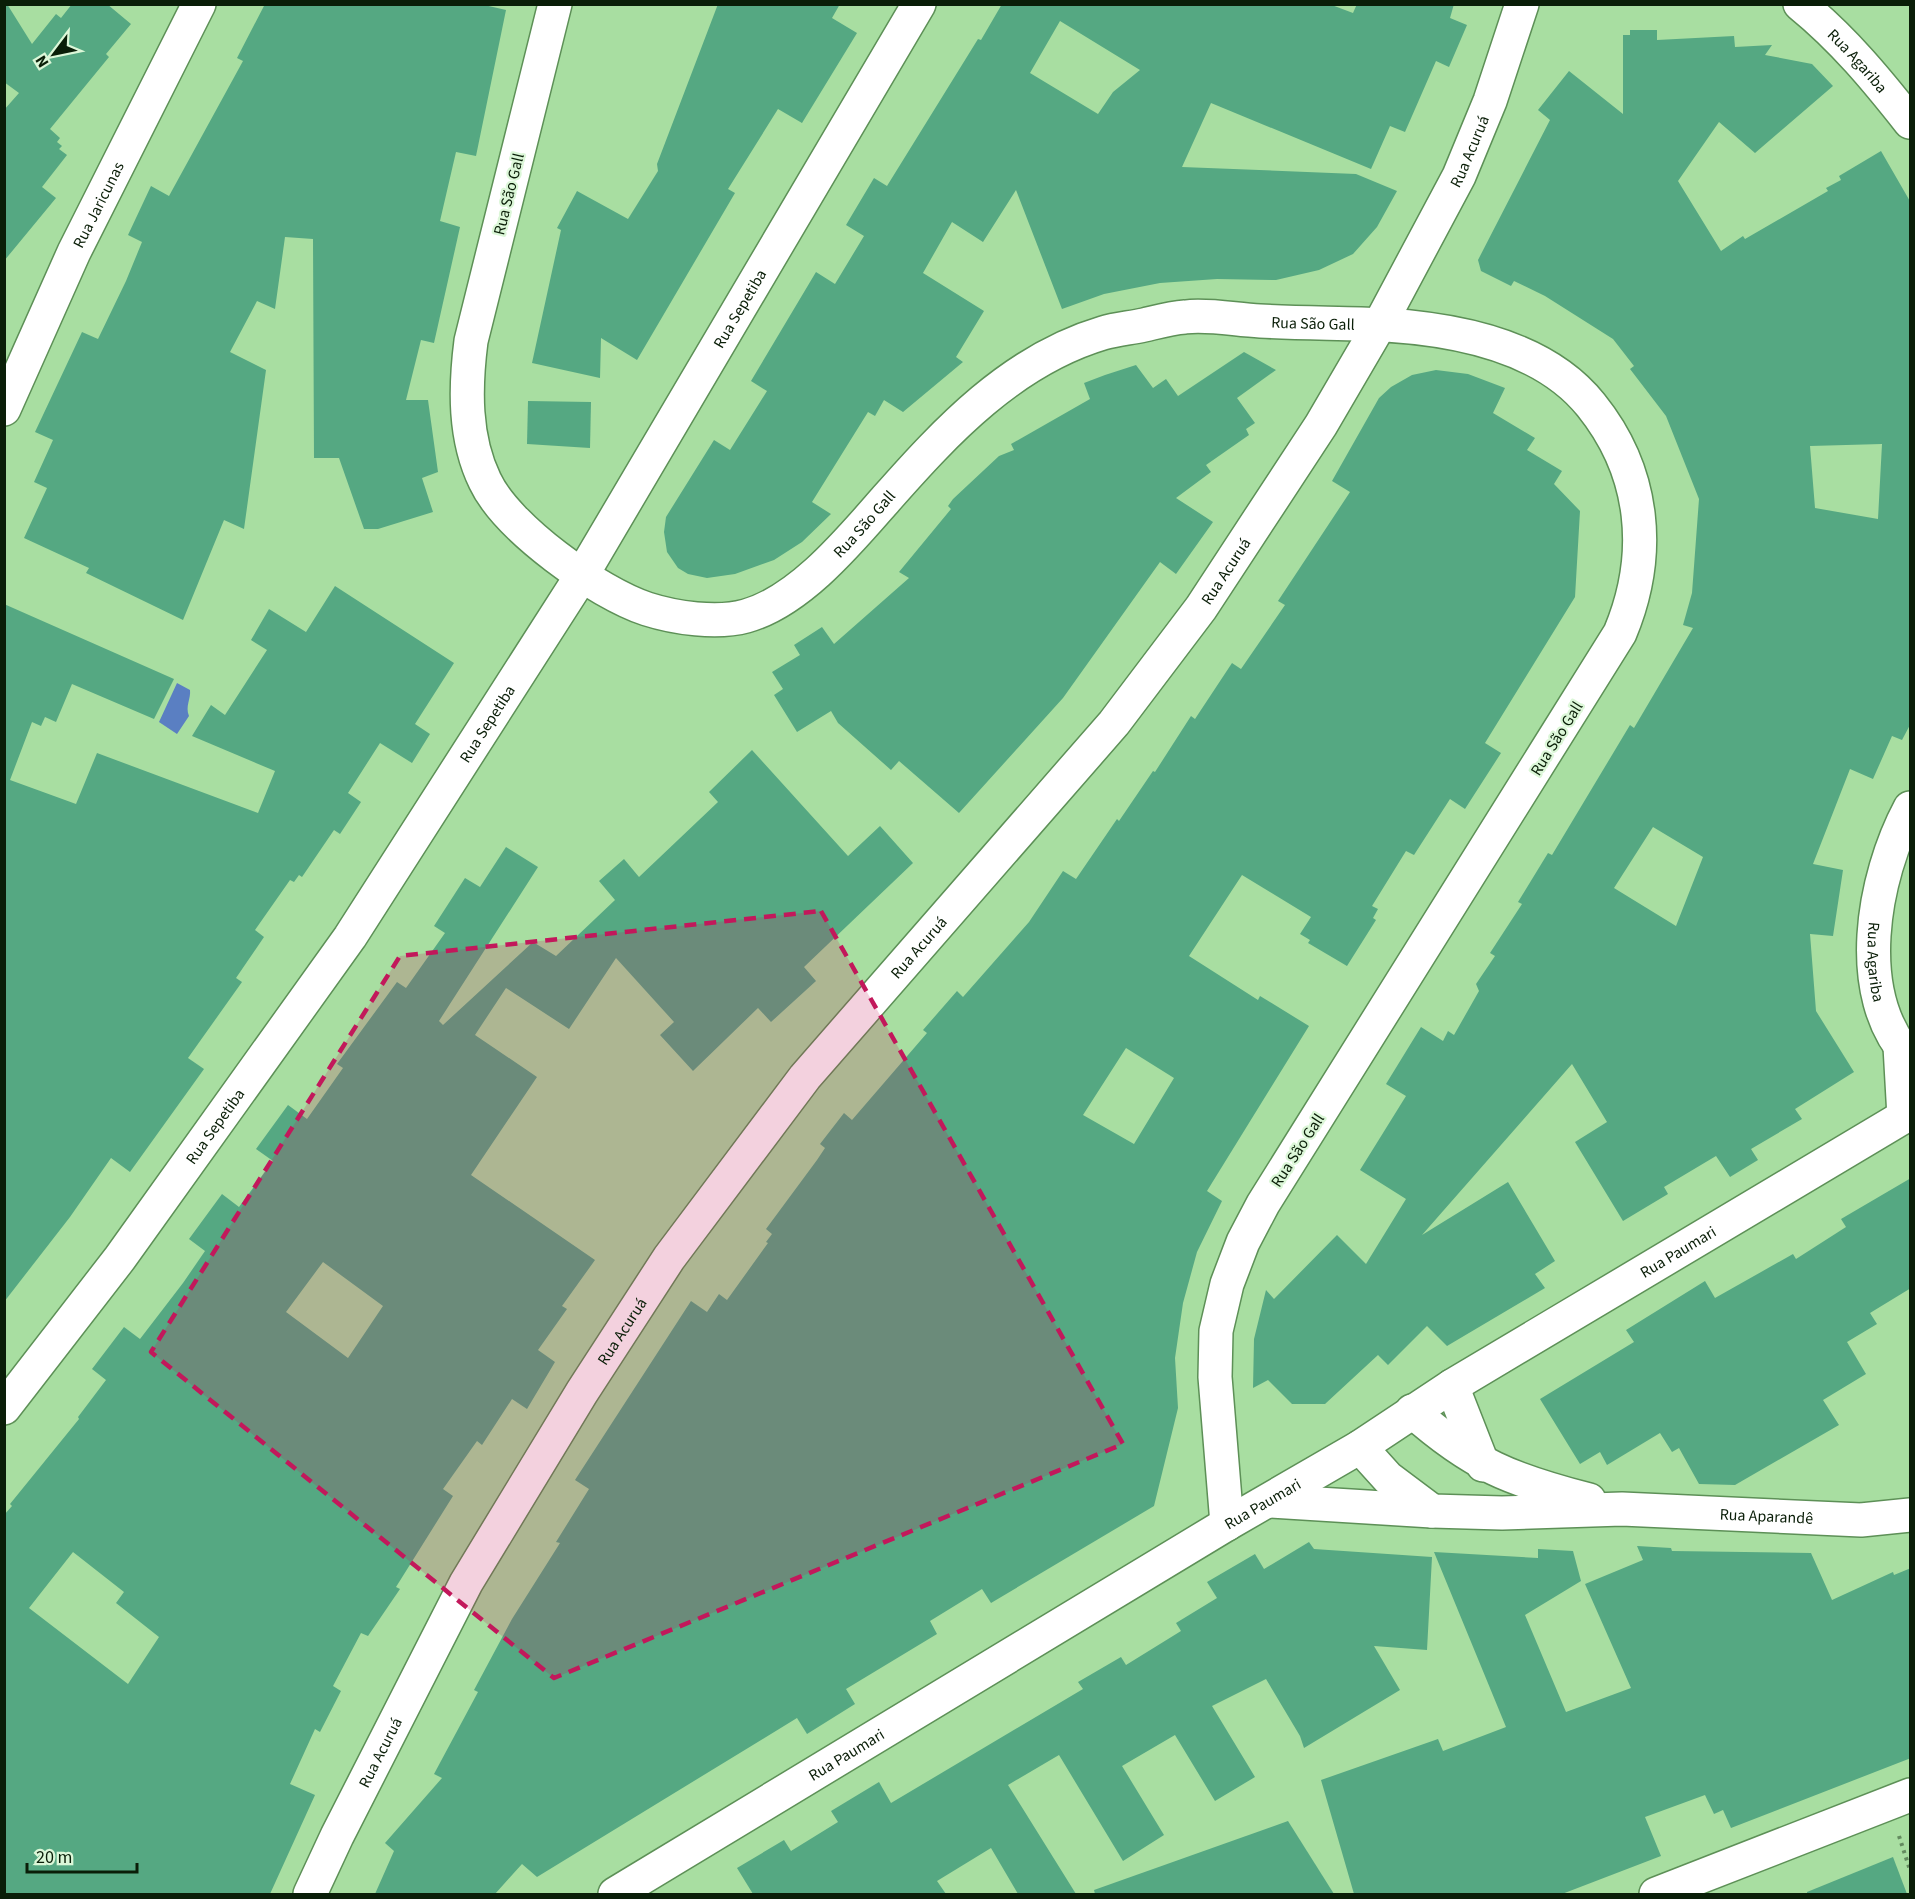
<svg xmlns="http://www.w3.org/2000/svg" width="1915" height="1899" viewBox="0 0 1915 1899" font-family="'Source Sans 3',sans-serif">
<rect width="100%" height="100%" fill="#a8dea1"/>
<path fill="#5a7fc2" d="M177,683L190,690C191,699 185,706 189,716L177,734L159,722Z"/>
<g fill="#55a882" fill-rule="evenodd">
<polygon points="4,4 7,4 32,44 56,14 61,18 72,4 107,4 131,24 106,54 109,57 50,129 60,138 57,142 62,146 59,149 67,155 42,187 56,198 4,261 4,110 19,93 4,82"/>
<polygon points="265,4 480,4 506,10 476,156 456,152 440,221 460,227 434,343 421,340 406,400 428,400 438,472 422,478 433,512 378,529 364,529 339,458 314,458 313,239 285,237 275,309 257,301 230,352 266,370 244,529 224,520 183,620 86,573 89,568 24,538 47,488 34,482 53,440 35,432 82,332 98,339 126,281 142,242 128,235 151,186 169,196 243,61 237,58"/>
<polygon points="718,4 840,4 832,18 857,33 802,123 778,109 728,189 735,193 637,360 601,338 600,378 532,363 561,230 557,228 577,191 628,219 658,171 657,164"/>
<path d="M1002,4H1329L1353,13L1357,4H1454L1450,18L1467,25L1449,67L1436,61L1405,132L1390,126L1371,169L1211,103L1182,167L1356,174L1397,191L1377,227L1353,254L1319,270L1276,280L1217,279L1160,283L1104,294L1062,309L1016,190L983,242L952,222L923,273L984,311L956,357L963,362L903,412L884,400L875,416L868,412L812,502L831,514L802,542L774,560L735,574L707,578L688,574L678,568L667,552L664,532L666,517L714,440L730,450L767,391L751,381L816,272L835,284L864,236L846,225L874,178L887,186L978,39L981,40ZM1060,21L1140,70L1113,92L1098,114L1030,73Z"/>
<path d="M1630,30H1657V40L1734,36L1735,47L1772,45L1765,55L1812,64L1833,86L1755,153L1719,122L1678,181L1721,251L1743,236L1745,239L1828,191L1826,188L1841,180L1839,176L1881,151L1911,203V723L1902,740L1892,736L1873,779L1850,769L1813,864L1843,870L1833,936L1810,934L1816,1011L1854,1072L1795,1109L1802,1119L1751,1149L1758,1160L1730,1177L1716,1156L1664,1187L1668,1194L1623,1221L1575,1142L1607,1122L1572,1064L1422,1235L1508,1182L1555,1261L1535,1274L1545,1288L1447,1346L1427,1326L1388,1365L1378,1355L1325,1404H1292L1268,1380L1253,1388L1254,1339L1266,1290L1274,1299L1337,1235L1366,1264L1406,1199L1360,1170L1406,1096L1386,1084L1421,1027L1443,1041L1448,1031L1454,1035L1479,991L1476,984L1495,956L1490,953L1522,904L1518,902L1548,853L1552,855L1630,725L1634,728L1693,628L1683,625L1692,593L1699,499L1666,416L1630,369L1634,366L1613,339L1545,296L1514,281L1511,286L1481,271L1478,260L1550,120L1538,110L1569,71L1623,114V35H1630ZM1882,444L1878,519L1815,508L1810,446ZM1653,827L1703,857L1676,926L1614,888Z"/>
<polygon points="1244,352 1276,370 1237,398 1255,423 1246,429 1249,435 1206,465 1211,472 1176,498 1213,522 1176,574 1160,562 1063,698 959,813 899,761 891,770 838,723 831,711 797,732 774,695 783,689 772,672 800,655 794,645 822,627 834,644 909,578 899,572 951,509 948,506 953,499 999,456 1014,450 1011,444 1090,399 1084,383 1105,375 1136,365 1153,388 1166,379 1178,396"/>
<path d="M1436,370L1468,374L1505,388L1493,413L1535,438L1527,450L1562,471L1554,484L1580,511L1575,597L1485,743L1501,753L1465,809L1450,799L1414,855L1406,851L1372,906L1378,909L1373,918L1376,920L1347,966L1308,943L1310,940L1300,934L1311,917L1242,875L1189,956L1258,1000L1260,996L1309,1026L1207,1191L1222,1201L1197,1252L1183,1303L1175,1358L1178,1408L1154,1506L991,1603L982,1589L930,1621L937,1634L846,1689L855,1704L807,1734L797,1718L537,1877L522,1864L495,1894H375L394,1851L385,1843L442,1778L434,1774L478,1692L474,1690L512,1619L560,1543L556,1542L589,1489L575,1480L691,1301L707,1312L719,1294L727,1300L768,1243L766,1242L772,1234L766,1229L817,1160L825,1148L820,1144L844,1113L852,1120L927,1033L923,1030L957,991L963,997L1029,922L1063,871L1076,879L1117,819L1119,821L1153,771L1155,772L1191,716L1195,719L1232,663L1241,669L1285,605L1278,601L1350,492L1332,481L1379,398L1391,387L1412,375ZM1126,1048L1174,1078L1134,1144L1083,1115Z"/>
<polygon points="528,401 591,402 590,448 527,444"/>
<polygon points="335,586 454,663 415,724 430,734 412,763 380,743 348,793 361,802 340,834 334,830 302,877 299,875 294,882 290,880 255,930 264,937 236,978 242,982 188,1058 204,1069 130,1172 111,1158 70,1217 4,1302 4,604 174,679 154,719 72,684 56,722 45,717 41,726 32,722 10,780 76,804 97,753 258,813 275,771 192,736 211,705 225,715 267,650 251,640 269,609 306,632"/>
<path d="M752,750L848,856L880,826L913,863L804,967L816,981L771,1022L758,1008L693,1071L660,1035L674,1022L616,958L569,1029L506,988L475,1035L537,1077L471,1175L595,1260L562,1306L567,1309L538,1350L555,1362L527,1409L512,1399L482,1445L477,1441L443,1489L453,1496L396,1587L400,1589L368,1636L361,1633L333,1686L341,1691L320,1732L315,1729L290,1784L315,1795L270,1894H4V1515L12,1506L10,1504L79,1419L78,1417L106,1380L92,1369L124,1327L140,1339L183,1283L205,1251L189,1239L222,1194L239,1207L273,1161L256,1149L288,1105L307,1119L343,1068L337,1064L397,982L406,988L445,933L434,926L465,878L480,887L506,847L538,867L439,1021L443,1025L533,942L556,956L615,900L599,881L624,859L639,877L718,802L709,792ZM323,1262L383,1306L348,1358L286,1312ZM73,1552L124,1592L116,1603L159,1637L128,1684L29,1608Z"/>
<polygon points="1911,1178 1911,1288 1870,1313 1877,1324 1847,1342 1866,1374 1823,1400 1839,1425 1735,1485 1699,1484 1679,1448 1672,1452 1660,1433 1607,1465 1600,1452 1580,1464 1540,1399 1634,1342 1626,1330 1705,1281 1715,1298 1793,1254 1796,1259 1846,1227 1841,1219"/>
<polygon points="1309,1542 1314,1549 1432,1557 1427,1650 1374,1646 1400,1690 1304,1748 1300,1736 1266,1679 1212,1706 1255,1777 1215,1801 1175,1735 1122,1766 1164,1835 1123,1861 1059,1755 1008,1785 1076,1894 1018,1894 991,1848 937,1881 946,1894 753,1894 737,1868 784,1840 791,1851 838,1822 831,1811 879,1782 891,1803 1083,1689 1078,1682 1121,1657 1126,1665 1181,1631 1176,1623 1217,1598 1207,1582 1255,1554 1264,1569"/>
<polygon points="1637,1546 1671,1548 1672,1551 1811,1553 1832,1600 1893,1572 1894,1575 1911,1568 1911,1758 1731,1828 1723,1810 1714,1814 1705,1795 1645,1817 1661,1856 1562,1894 1354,1894 1321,1780 1438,1739 1443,1751 1506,1727 1434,1552 1538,1558 1538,1549 1573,1551 1581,1581 1525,1615 1566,1712 1631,1688 1585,1584 1643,1560"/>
<polygon points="1288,1821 1334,1894 1095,1894 1094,1890"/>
<polygon points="1893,1857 1907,1894 1807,1894 1807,1892"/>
</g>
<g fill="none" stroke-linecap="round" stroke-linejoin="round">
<g stroke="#5d9057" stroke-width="36">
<g id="minor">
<path id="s1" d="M555,4L471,341C465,388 464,438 485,481C507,528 598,593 647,609C675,618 717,624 746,616C800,601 850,540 886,499C946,431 1012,360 1103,333C1116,329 1130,328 1144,325C1157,322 1171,318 1185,317C1209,314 1236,320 1260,321C1294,323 1327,323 1361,324C1438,326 1539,340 1591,405C1645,472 1653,554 1620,633L1263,1204L1243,1242L1227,1284L1216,1331L1215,1377L1227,1524"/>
<path id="s2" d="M1800,4C1843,39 1876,79 1910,122"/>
<path id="s3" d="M4,409L74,252L199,4"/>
<path id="s4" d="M1910,808C1873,877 1851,995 1910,1058"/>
<polyline points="1900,1046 1904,1117"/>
<polyline points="1452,1386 1483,1465"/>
<path id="s5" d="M4,1408L120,1258L350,937L582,575L919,4"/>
<path d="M1412,1411C1473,1465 1511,1480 1589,1500"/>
<polyline points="1360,1447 1388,1478 1432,1511"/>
<path id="s6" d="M1269,1501L1432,1511L1502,1513L1622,1509L1861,1520L1910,1515"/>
<path id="s7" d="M310,1894L337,1836L466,1583L582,1392L669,1258L805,1077L1114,723L1201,608L1321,425L1380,324L1459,176L1490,101L1522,4"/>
<path id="s8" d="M615,1894L1227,1524L1360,1447L1452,1386L1910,1113"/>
<polyline points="1656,1894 1910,1795"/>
</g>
</g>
<polyline stroke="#638b5f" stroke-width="4" stroke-dasharray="3 4.5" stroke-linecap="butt" points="1899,1836 1910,1870"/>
<use href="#minor" stroke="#fff" stroke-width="33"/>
</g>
<path fill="#c2185b" fill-opacity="0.2" stroke="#c2185b" stroke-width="4.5" stroke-dasharray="12 8" stroke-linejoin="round" d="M821,911L1123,1444L554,1678L151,1352L400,956Z"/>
<g text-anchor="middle" stroke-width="4.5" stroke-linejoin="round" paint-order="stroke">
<g font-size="16" fill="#0a1e08" stroke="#dcf7d8">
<text dy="6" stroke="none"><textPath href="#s2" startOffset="81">Rua Agariba</textPath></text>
<text dy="6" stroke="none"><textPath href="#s7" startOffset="2102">Rua Acuruá</textPath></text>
<text transform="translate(508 194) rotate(-76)" y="6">Rua São Gall</text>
<text dy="6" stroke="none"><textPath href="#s3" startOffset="225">Rua Jaricunas</textPath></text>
<text dy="6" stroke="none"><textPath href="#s5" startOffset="1324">Rua Sepetiba</textPath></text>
<text dy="6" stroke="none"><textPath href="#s1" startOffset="1474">Rua São Gall</textPath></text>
<text dy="6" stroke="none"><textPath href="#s1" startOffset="952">Rua São Gall</textPath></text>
<text dy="6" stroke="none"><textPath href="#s7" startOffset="1616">Rua Acuruá</textPath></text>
<text dy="6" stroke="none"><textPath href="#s5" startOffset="838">Rua Sepetiba</textPath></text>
<text transform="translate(1556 738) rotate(-58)" y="6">Rua São Gall</text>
<text dy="6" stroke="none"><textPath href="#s7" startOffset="1130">Rua Acuruá</textPath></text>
<text dy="6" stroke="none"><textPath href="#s4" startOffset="160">Rua Agariba</textPath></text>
<text dy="6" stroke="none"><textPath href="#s5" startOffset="352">Rua Sepetiba</textPath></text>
<text transform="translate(1297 1150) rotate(-57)" y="6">Rua São Gall</text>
<text dy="6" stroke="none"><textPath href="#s8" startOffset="1242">Rua Paumari</textPath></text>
<text dy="6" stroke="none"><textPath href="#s7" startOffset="644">Rua Acuruá</textPath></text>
<text dy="6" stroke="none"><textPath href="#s8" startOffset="756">Rua Paumari</textPath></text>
<text dy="6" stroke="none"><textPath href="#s6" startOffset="498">Rua Aparandê</textPath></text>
<text dy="6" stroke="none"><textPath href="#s7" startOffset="158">Rua Acuruá</textPath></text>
<text dy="6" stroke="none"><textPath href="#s8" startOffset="270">Rua Paumari</textPath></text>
</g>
</g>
<rect width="1915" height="1899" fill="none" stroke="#0a1e08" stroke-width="12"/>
<g transform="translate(54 54) rotate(238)" stroke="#dcf7d8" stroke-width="4.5" paint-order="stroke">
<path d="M0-4.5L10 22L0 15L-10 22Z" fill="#0a1e08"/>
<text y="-9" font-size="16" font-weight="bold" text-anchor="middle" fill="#0a1e08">N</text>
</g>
<path d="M27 1863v9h110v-9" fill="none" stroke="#0a1e08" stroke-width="3"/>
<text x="36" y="1863" font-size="18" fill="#0a1e08" stroke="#dcf7d8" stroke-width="4.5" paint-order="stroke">20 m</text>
</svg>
